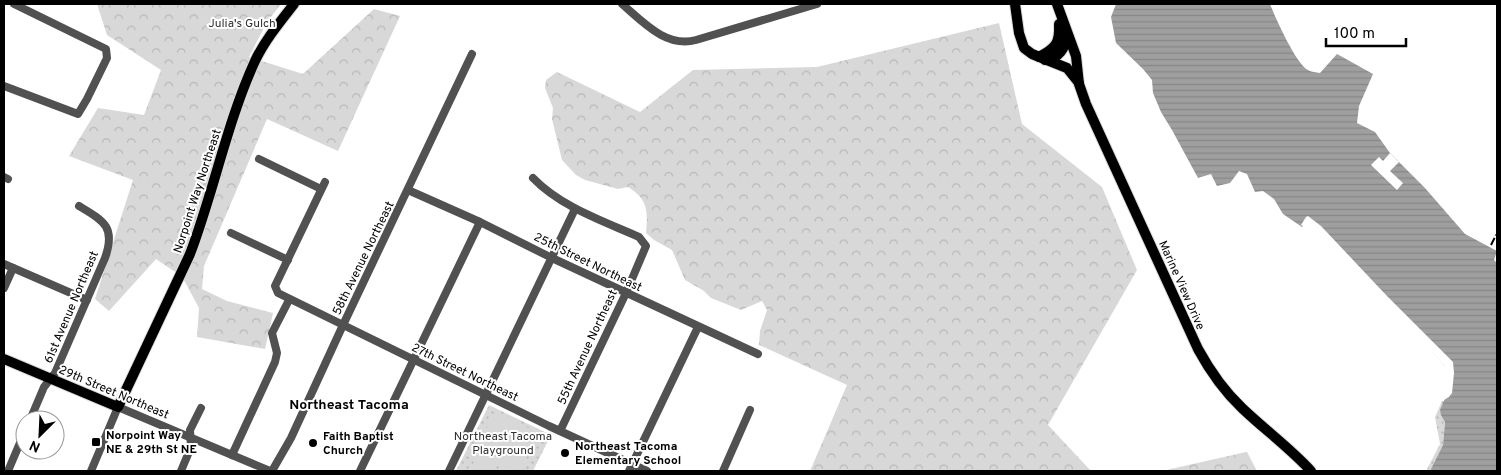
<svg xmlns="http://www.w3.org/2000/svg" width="1501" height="475" viewBox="0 0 1501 475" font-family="Overpass,sans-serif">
<defs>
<pattern id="green-dots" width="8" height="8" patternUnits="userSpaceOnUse" patternTransform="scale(1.25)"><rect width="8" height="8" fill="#d8d8d8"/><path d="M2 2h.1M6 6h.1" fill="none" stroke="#b8b8b8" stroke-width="1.8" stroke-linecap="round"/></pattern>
<pattern id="forest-crowns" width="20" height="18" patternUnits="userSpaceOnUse" patternTransform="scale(1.25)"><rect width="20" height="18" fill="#d8d8d8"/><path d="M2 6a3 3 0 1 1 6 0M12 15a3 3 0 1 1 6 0" fill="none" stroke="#b8b8b8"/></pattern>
<pattern id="water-rules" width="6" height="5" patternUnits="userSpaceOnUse" patternTransform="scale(1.25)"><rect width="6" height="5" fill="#9f9f9f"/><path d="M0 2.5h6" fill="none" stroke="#878787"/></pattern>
</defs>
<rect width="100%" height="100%" fill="#fff"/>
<g fill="url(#green-dots)">
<path d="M1442,401H1444C1440,410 1440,413 1445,421L1443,445L1430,471H1426L1440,444L1435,417Z"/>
<polygon points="489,405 551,435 533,471 456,471"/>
</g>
<g fill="url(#forest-crowns)">
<polygon points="97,4 281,4 267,22 249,57 303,74 374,9 400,16 338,151 267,119 204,266 202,289 227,301 273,313 265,349 197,337 199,308 185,282 181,276 156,259 109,311 95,299 133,180 69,156 98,108 144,115 161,70 107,35"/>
<path d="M999,23L1022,124L1102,187L1137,270L1048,425L1091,471H810L847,385L759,345L760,331L767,310L762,301L741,310L711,298L704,291L685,280L672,250L654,240L646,233C648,211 648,199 628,187L618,189L585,180L576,175L562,160L552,119L553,108L545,88L546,80L557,72L640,112L693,70L817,67Z"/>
<polygon points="1247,452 1257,471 1162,471 1246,452"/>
</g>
<polygon fill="#d8d8d8" points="497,411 543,436 526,458 521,471 505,471 507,466 496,465 494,471 474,471 470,470 476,458 472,456 495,412"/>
<path fill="url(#water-rules)" d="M1116,4H1270C1275,17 1296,64 1308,70C1311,72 1316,72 1320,73L1337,54L1373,74L1359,106L1357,123L1375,132L1390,153L1425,188L1465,234L1497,251L1494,260L1497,263V471H1430L1443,445L1445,422L1441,415L1440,410L1448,391L1446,367L1397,312L1306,224L1302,227L1283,214L1274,199L1263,191L1255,192L1247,174L1239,171L1230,183L1217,186L1211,174L1198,178L1172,130L1161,112L1153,93L1152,80L1143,69L1116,43L1111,17Z"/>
<g fill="#fff">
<polygon points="1390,153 1399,162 1390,171 1403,183 1397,190 1371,165 1379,157 1383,161"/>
<polygon points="1308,216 1321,226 1387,296 1453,362 1454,373 1452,393 1449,397 1442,401 1445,393 1441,384 1441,379 1445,366 1408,326 1311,230 1307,226 1304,227 1301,225 1306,217"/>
</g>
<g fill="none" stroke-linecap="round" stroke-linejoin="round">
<g stroke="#dbdbdb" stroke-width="12">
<g id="major">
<polyline points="1015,4 1019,33 1024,48 1032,54 1067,68 1079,83"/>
<path d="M1057,4L1076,56L1079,84L1086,104L1198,349C1210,371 1224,391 1242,408C1265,430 1290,448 1311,471"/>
<path d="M1039,57C1056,48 1060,43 1059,24"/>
<path d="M1045,60C1060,58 1066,47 1067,33"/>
<path d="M4,359L118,407L190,254C214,191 227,122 255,61C265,40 280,22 294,4"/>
</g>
</g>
<g stroke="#515151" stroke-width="8">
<path d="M622,4C643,22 666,48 696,40L817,4"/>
<polyline points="4,86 78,114 87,99 107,58 106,49 14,4"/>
<polyline points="259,159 321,189"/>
<polyline points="4,177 8,179"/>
<path d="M533,178C561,207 603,221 639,237L646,246L626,293L560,431"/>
<polyline points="325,182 275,286 278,293 549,426 647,471"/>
<polyline points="408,190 480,222 552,258 758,354"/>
<polyline points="231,233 288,260"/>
<polyline points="4,264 87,300"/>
<polyline points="4,288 13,268"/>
<path d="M30,420L44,387L55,373L105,258C116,227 104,221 79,206"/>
<polyline points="232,455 275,362 277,353 272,333 289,300"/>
<polyline points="8,471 25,431"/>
<polyline points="91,471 118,407 270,471"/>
<polyline points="181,471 191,447 190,430 201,408"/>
<polyline points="272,471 291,438 343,325 472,54"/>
<polyline points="360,471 480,222"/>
<polyline points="449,471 575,209"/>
<polyline points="629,471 698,327"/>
<polyline points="723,471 750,410"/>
</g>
<use href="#major" stroke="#000" stroke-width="10"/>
<polyline stroke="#000" stroke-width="2" stroke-dasharray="8 2.5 1 2.5" stroke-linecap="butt" points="1491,245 1497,233"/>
</g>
<g fill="#000" stroke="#fff" stroke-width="2">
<rect x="91" y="437" width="10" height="10" rx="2.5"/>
<circle cx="313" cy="443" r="5"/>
<circle cx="565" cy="453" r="5"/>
</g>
<g text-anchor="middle" stroke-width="4" stroke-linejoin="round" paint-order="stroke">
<g font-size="12" fill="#2f2f2f" stroke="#fff">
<text x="242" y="27">Julia's Gulch</text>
<text x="503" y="440">Northeast Tacoma<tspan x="503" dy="14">Playground</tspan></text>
</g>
<g font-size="12" fill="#000" stroke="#fff">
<text transform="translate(197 191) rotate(-72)" y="4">Norpoint Way Northeast</text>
<text transform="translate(363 258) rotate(-64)" y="4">58th Avenue Northeast</text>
<text transform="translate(588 262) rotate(26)" y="4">25th Street Northeast</text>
<text transform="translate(1182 285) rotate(66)" y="4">Marine View Drive</text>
<text transform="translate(71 307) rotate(-67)" y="4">61st Avenue Northeast</text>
<text transform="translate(587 347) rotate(-65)" y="4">55th Avenue Northeast</text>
<text transform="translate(465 372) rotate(26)" y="4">27th Street Northeast</text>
<text transform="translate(114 392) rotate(23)" y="4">29th Street Northeast</text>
</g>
<g font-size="12" font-weight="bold" fill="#000" stroke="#fff" text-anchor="start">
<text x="106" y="439">Norpoint Way<tspan x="106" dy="14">NE &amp; 29th St NE</tspan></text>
<text x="323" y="440">Faith Baptist<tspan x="323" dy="14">Church</tspan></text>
<text x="575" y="450">Northeast Tacoma<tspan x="575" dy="14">Elementary School</tspan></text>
</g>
<g font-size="14" font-weight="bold" fill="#000" stroke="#fff">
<text x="349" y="409">Northeast Tacoma</text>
</g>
</g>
<rect width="1501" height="475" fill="none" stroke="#000000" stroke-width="10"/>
<g transform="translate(40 435) rotate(204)"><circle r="24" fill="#ffffff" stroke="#999999"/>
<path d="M0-4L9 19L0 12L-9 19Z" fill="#000000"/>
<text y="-8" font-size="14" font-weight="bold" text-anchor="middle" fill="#000000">N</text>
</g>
<path d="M1326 38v8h80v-8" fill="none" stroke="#000000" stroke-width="2.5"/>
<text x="1334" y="38" font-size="15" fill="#000000" stroke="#ffffff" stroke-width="4" paint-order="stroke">100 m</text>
</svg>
